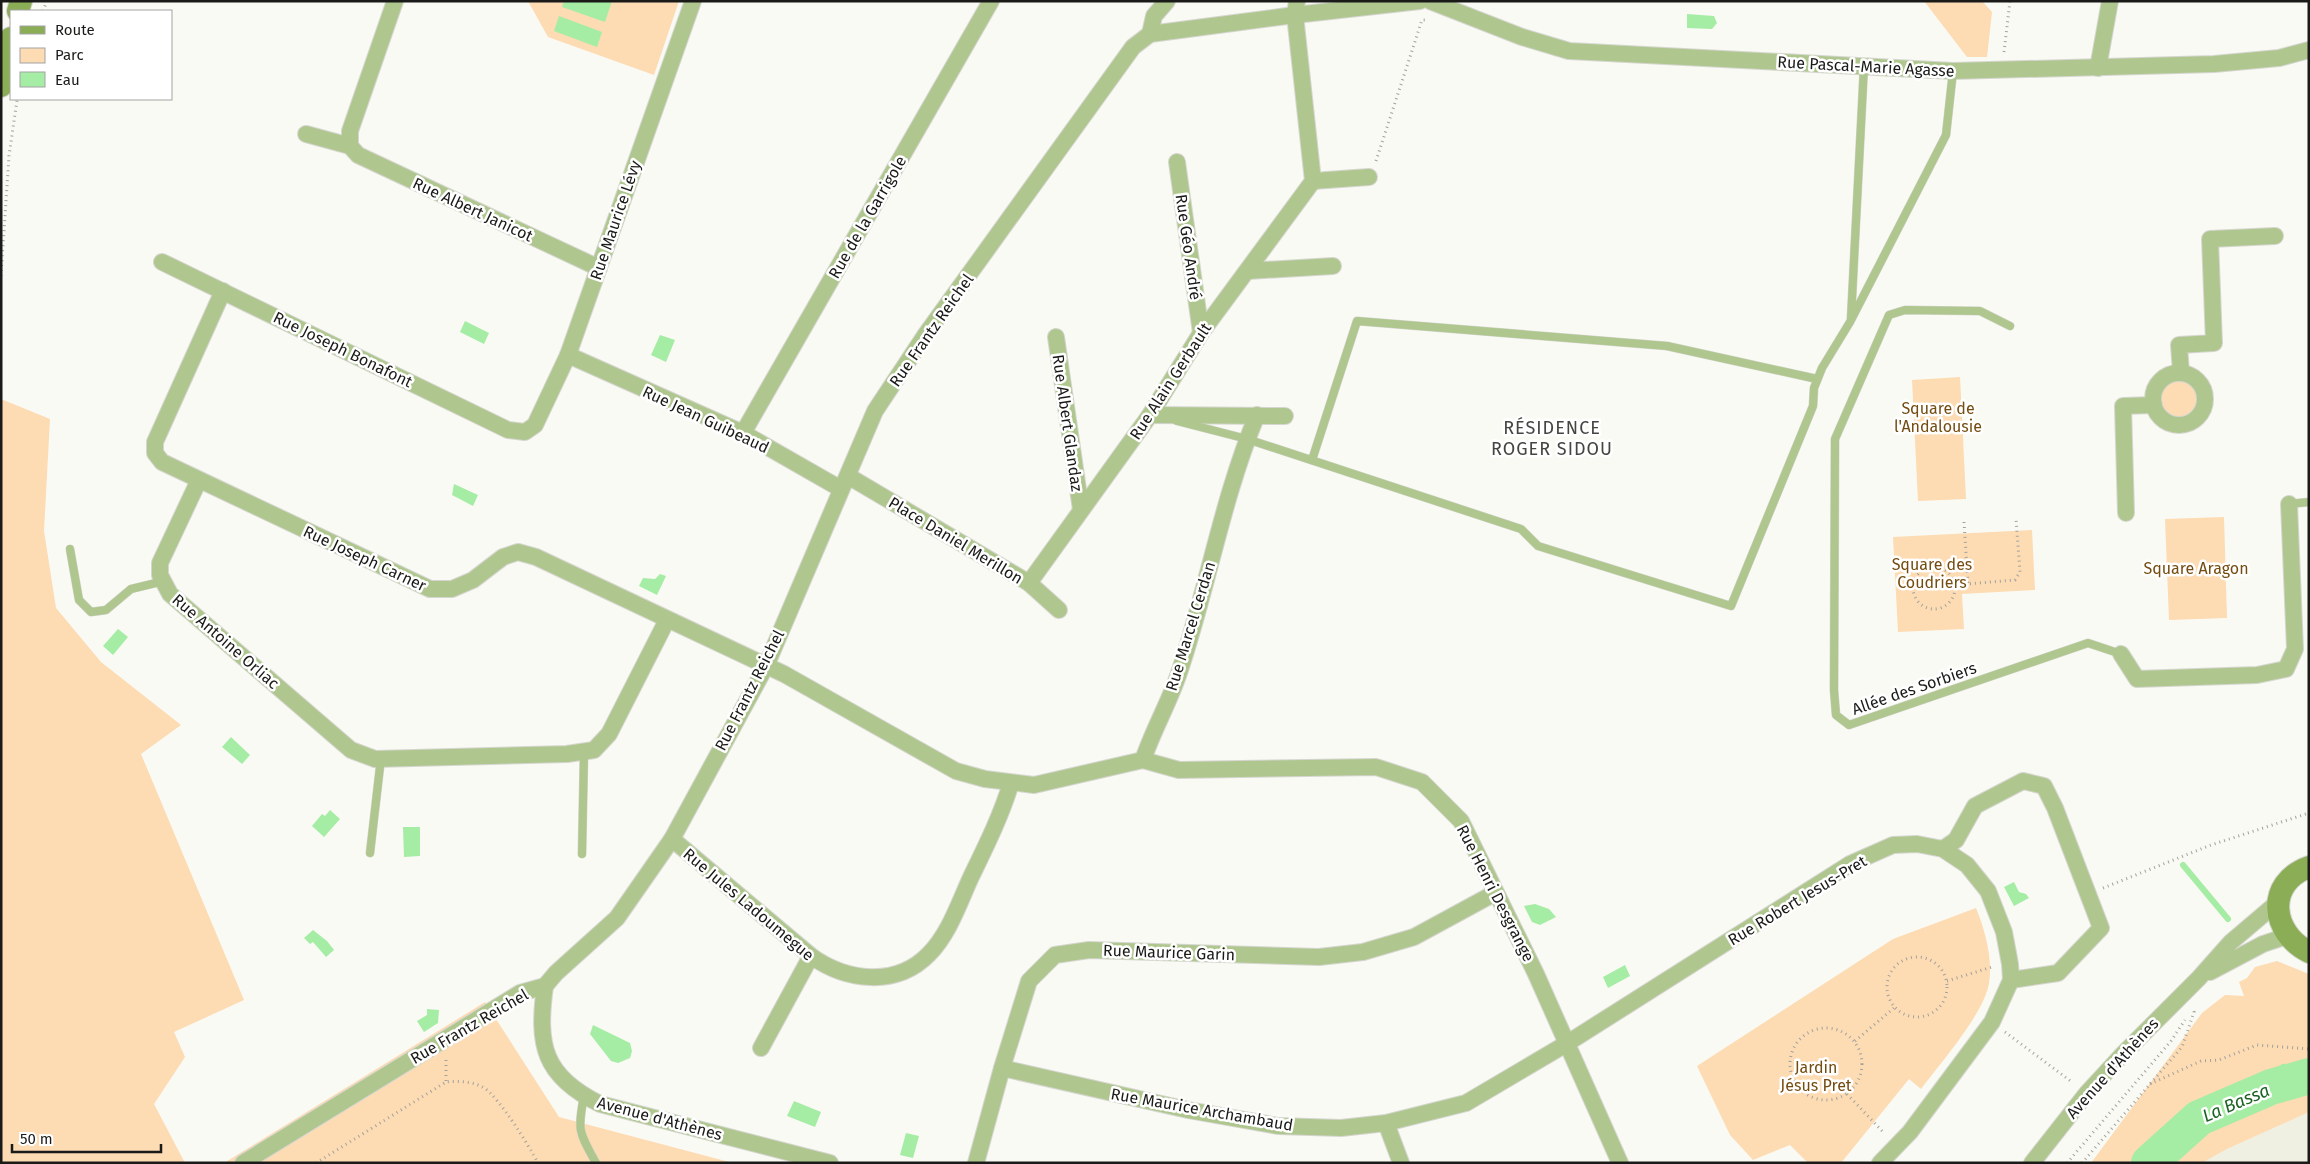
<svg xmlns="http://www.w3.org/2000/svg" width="2310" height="1164" viewBox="0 0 2310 1164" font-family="'Fira Sans',sans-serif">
<rect width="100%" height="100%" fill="#fafaf4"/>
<polygon fill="#efefe2" points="2309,1112 2309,1163 2202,1163 2227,1149"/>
<g fill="#fddbb3">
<polygon points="528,1 679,1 654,75 548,37"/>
<polygon points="1924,1 1982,1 1992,12 1987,57 1967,57"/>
<polygon points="1960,377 1966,499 1918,501 1912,380"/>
<circle cx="2179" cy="399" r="19"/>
<polygon points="1,399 50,419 44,531 56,608 101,662 181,725 141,754 244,1000 174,1032 185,1057 154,1104 185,1163 1,1163"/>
<polygon points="2224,517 2227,618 2169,620 2165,519"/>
<polygon points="2032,530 2035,590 1962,594 1964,629 1898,632 1893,537"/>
<path d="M1976,908C1985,930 1993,959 1989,983C1985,1012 1940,1064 1921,1089L1909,1079L1841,1163H1808L1790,1145L1753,1160L1730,1135L1697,1066L1893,939Z"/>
<polygon points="2277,961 2309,974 2309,1112 2227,1149 2202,1163 2091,1163 2202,1013 2225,995 2244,996 2239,982 2247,978 2255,967"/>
<polygon points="485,1002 559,1117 733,1163 224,1163"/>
</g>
<g fill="#a5eca5">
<polygon points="564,1 612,1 605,22 562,7"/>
<polygon points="1687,14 1714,16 1717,23 1712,29 1687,28"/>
<polygon points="559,16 602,32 597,47 554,31"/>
<polygon points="465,321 489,333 484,344 460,332"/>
<polygon points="660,335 675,340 666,362 651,355"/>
<polygon points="454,484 478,495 473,506 452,495"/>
<polygon points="660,574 666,576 657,595 639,586 643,578 655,579"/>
<polygon points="118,629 128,637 113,655 103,646"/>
<polygon points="231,737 250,755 242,764 222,747"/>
<polygon points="330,810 340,819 324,837 312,826 322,814 325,816"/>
<polygon points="403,827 420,827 420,856 404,857"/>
<polygon points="2014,882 2019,892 2026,894 2029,898 2014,906 2004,887"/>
<polygon points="1535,904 1549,909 1556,917 1540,925 1532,922 1524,906"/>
<polygon points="313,930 327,941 334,950 326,957 313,942 310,944 304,938"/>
<polygon points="1625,965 1630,976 1608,988 1603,977"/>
<polygon points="427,1009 439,1010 438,1023 424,1032 417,1021 427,1015"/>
<polygon points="593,1025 630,1043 632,1051 630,1058 618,1063 611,1061 590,1034"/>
<polygon points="794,1101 821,1112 815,1127 787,1116"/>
<polygon points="906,1133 919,1136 913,1158 900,1155"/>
</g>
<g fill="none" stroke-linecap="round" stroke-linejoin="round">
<g stroke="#a5eca5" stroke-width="6">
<polyline points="2183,865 2228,919"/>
<polyline points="2283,1067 2293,1081"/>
</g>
<polyline stroke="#a5eca5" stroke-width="36" points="2149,1163 2199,1118 2271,1087 2309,1076"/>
<g stroke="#d6d6d1" stroke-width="9">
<g id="lane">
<polyline points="1851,318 1864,66"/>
<polyline points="2010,326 1980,311 1905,310 1889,315 1835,439 1834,690 1836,715 1849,725 2088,643 2121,654"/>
<polyline points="1177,421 1247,439 1521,529 1538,546 1731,606 1813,406 1814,388 1822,368 1850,322 1946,135 1953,71"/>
<polyline points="1312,460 1357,321 1667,346 1817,379"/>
<polyline points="2289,504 2309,502"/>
<polyline points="70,549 79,600 91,612 106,610 131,589 164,581"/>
<polyline points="370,853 381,758"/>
<polyline points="582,854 584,753"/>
<path d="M584,1096C577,1131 579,1132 596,1163"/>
</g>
</g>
<g stroke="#d6d6d1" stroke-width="18">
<g id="street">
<polyline points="395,1 350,131 350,146 358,155 599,268"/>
<polyline points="1430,1 1522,37 1569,51 1953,71 2214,64 2279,58 2309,50"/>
<polyline points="1150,34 1154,16 1167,1"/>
<polyline points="2098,68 2110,1"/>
<polyline points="306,134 350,146"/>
<polyline points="1177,162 1201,333"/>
<polyline points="1313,181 1369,177"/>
<polyline points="162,262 508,430 525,432 535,425 568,355 693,1"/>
<polyline points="1248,271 1333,266"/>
<path d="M223,291L155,442V453L162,462L430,589H452L473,580L503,557L518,552L536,557L784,674L956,771L985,779L1034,785L1143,760C1153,730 1169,703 1179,673C1208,587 1222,499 1257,415"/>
<polyline points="1056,337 1081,510"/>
<polyline points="568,355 743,433 841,489"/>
<polyline points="2181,373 2179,345 2214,343 2210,239 2275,236"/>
<circle cx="2179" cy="399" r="26"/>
<polyline points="1150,415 1285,416"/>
<polyline points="743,433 991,1"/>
<polyline points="848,476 1029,583 1059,610"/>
<polyline points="199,480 160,563 160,575 170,594 351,750 375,759 567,754 594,750 609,734 667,620"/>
<polyline points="2126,513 2123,406 2154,405"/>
<polyline points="1029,583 1150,415 1201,333 1313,181 1295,15 1297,1"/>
<polyline points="2121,654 2137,679 2257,675 2286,669 2295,649 2289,504"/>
<polyline points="1143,760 1179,770 1376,767 1422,782 1461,821 1536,974 1620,1163"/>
<path d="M672,839L811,956C846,981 896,988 929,954C949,934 959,903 971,877C986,846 1001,816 1011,783"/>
<polyline points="1943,849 1956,840 1975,806 2023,781 2044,786 2055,808 2101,928 2058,973 2011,980"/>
<polyline points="2210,972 2263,944 2287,936"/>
<path d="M545,986C537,1045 543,1076 600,1104L830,1163"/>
<polyline points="761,1048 811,956"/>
<polyline points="1002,1068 1188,1110 1278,1126 1341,1128 1386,1123 1466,1103 1566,1044 1850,864 1893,845 1917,844 1943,849 1967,865 1988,891 2004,932 2010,964 2011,980 1992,1022 1910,1132 1880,1163"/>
<polyline points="1386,1123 1401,1163"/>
<polyline points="243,1163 520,993 545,986 556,973 617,918 672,839 766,666 875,411 926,334 1133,47 1150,34 1295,15 1420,1"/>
<polyline points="976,1163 1002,1068 1029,981 1055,955 1089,950 1319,957 1363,952 1414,937 1495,893"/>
<polyline points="2032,1163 2087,1093 2123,1054 2199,978 2231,942 2278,902"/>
</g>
</g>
<g stroke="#d6d6d1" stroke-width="24">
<g id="secondary">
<polyline points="18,11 21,1"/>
<polyline points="1,86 11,38"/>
<path d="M2309,867C2265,883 2271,933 2309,952"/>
</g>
</g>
<g stroke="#a3a39e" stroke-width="3" stroke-dasharray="1 4" stroke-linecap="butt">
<polyline points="43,11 47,1"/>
<polyline points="2004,52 2010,1"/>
<polyline points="1376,161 1422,20 1425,20"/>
<polyline points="1,276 9,156 17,100"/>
<polyline points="1964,522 1968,584"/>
<circle cx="1934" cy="588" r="21"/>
<polyline points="1955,585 2015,580 2020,572 2016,519"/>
<polyline points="2103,888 2211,845 2309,813"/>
<circle cx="1917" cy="987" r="30"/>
<polyline points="1947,981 1992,967"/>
<circle cx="1826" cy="1064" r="36"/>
<polyline points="2005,1032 2072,1082"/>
<polyline points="1855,1041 1894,1008"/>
<polyline points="446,1060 446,1082"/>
<polyline points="2150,1084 2201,1061 2219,1060 2257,1045 2309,1049"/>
<polyline points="1847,1094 1884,1133"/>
<path d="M316,1163L446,1082C459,1081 473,1081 484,1088C499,1097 529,1146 538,1163"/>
<polyline points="2067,1163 2171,1041 2185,1020"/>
<polyline points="2082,1163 2182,1047 2194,1012 2193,1008"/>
</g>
<use href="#lane" stroke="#afc78e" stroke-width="8"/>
<use href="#street" stroke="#afc78e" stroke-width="16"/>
<use href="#secondary" stroke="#8bad55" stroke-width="22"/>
</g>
<g text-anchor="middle" stroke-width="5" stroke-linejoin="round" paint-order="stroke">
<g font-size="16" fill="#1a1a18" stroke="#fff">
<text transform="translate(1866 66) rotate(3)" y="6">Rue Pascal-Marie Agasse</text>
<text transform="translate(473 209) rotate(25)" y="6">Rue Albert Janicot</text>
<text transform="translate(867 217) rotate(-60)" y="6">Rue de la Garrigole</text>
<text transform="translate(615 220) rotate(-71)" y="6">Rue Maurice Lévy</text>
<text transform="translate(1189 247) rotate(82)" y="6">Rue Géo André</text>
<text transform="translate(931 330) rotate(-55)" y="6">Rue Frantz Reichel</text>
<text transform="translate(343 349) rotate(26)" y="6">Rue Joseph Bonafont</text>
<text transform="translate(1170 381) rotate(-57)" y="6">Rue Alain Gerbault</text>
<text transform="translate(706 419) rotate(25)" y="6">Rue Jean Guibeaud</text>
<text transform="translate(1068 423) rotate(82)" y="6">Rue Albert Glandaz</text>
<text transform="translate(956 540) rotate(31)" y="6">Place Daniel Merillon</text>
<text transform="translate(365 558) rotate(25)" y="6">Rue Joseph Carner</text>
<text transform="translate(1190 626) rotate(-73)" y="6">Rue Marcel Cerdan</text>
<text transform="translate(226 641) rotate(41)" y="6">Rue Antoine Orliac</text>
<text transform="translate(1914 688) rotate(-19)" y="6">Allée des Sorbiers</text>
<text transform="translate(749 690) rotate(-63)" y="6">Rue Frantz Reichel</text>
<text transform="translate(1496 893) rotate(63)" y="6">Rue Henri Desgrange</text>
<text transform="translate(1797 900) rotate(-31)" y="6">Rue Robert Jesus-Pret</text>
<text transform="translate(749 904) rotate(40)" y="6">Rue Jules Ladoumegue</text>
<text transform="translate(1169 952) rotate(2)" y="6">Rue Maurice Garin</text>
<text transform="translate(469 1026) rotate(-30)" y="6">Rue Frantz Reichel</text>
<text transform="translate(2112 1068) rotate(-48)" y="6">Avenue d'Athènes</text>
<text transform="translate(1202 1109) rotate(10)" y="6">Rue Maurice Archambaud</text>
<text transform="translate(660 1118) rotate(15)" y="6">Avenue d'Athènes</text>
</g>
<g font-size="16" fill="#744c10" stroke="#fff">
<text x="1938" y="414">Square de<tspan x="1938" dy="18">l'Andalousie</tspan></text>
<text x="1932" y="570">Square des<tspan x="1932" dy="18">Coudriers</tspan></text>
<text x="2196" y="574">Square Aragon</text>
<text x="1816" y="1073">Jardin<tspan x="1816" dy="18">Jésus Pret</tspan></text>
</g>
<g font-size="18" letter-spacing="1" fill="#454541" stroke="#fff">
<text x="1552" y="434">RÉSIDENCE<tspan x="1552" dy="21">ROGER SIDOU</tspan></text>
</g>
<g font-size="18" font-style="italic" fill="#1d6424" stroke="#fff">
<text transform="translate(2236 1103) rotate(-23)" y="6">La Bassa</text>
</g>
</g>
<rect width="2310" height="1164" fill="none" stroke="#1a1a18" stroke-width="5"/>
<rect x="10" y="10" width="162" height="90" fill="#ffffff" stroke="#a3a3a3"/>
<rect x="20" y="26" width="25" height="8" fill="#8bad55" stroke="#a3a3a3"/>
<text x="55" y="35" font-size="15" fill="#1a1a18">Route</text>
<rect x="20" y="48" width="25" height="15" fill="#fddbb3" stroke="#a3a3a3"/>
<text x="55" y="60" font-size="15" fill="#1a1a18">Parc</text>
<rect x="20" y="72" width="25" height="15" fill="#a5eca5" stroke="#a3a3a3"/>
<text x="55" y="85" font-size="15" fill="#1a1a18">Eau</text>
<path d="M12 1144v8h149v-8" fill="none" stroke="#1a1a18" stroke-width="2.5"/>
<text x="20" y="1144" font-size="15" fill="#1a1a18" stroke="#ffffff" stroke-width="4" paint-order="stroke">50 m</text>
</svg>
